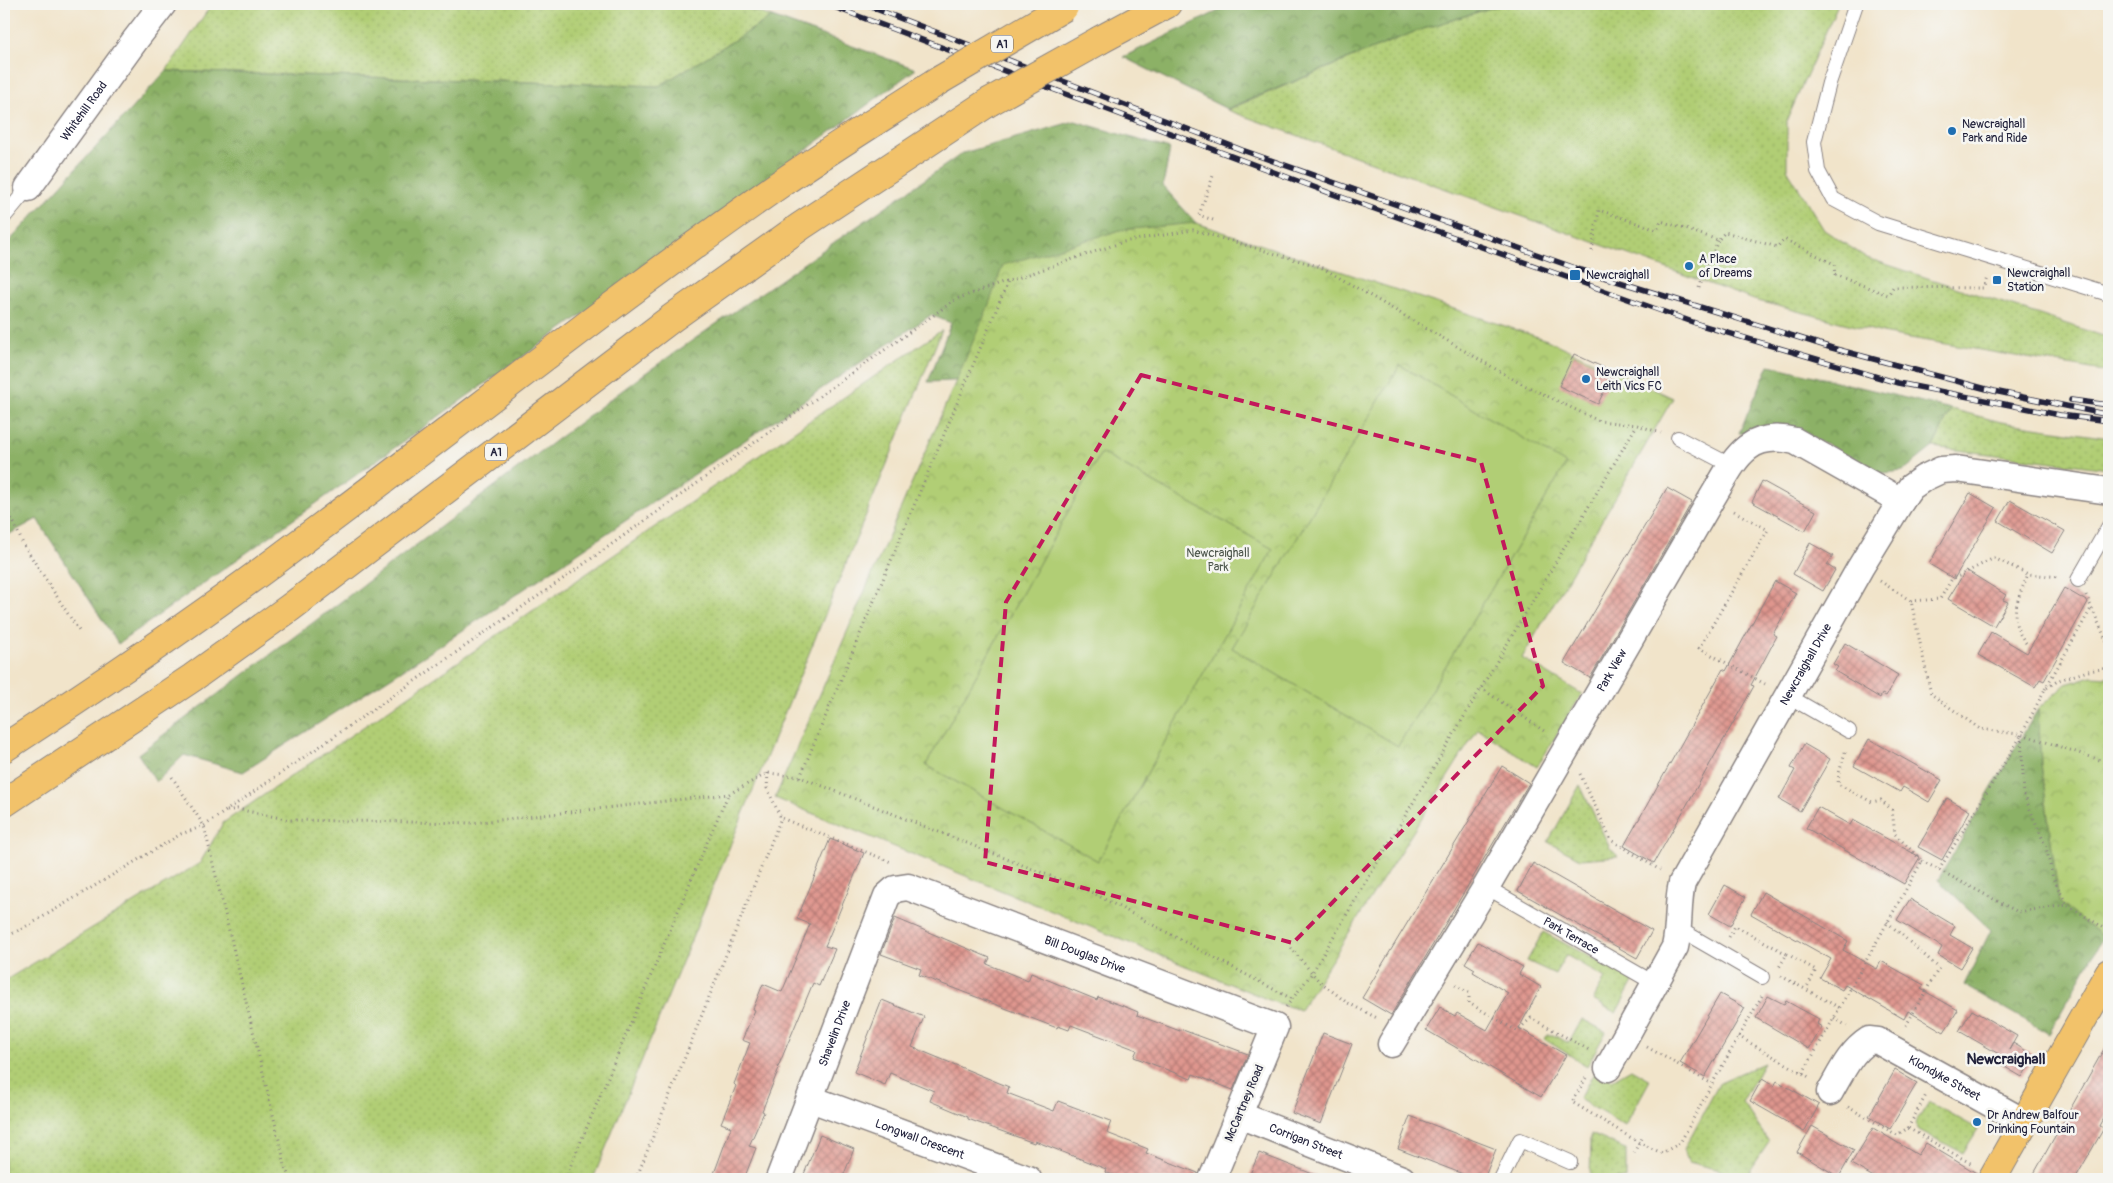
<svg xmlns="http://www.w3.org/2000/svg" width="2113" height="1183" viewBox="0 0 2113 1183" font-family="Pangolin,sans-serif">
<defs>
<pattern id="grass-dots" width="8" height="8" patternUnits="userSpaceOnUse" patternTransform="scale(1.25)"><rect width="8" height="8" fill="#b1ce75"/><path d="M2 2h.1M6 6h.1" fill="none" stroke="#98b166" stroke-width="1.8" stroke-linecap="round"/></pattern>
<pattern id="forest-crowns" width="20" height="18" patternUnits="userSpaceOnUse" patternTransform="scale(1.25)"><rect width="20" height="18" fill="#8cb166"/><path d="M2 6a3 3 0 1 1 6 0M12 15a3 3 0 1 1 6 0" fill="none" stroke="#729055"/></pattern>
<pattern id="park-crowns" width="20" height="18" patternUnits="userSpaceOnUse" patternTransform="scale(1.25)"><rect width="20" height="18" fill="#b1ce75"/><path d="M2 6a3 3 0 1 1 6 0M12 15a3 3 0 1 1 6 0" fill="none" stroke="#98b166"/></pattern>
<pattern id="building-cross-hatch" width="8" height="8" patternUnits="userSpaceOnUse" patternTransform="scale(1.25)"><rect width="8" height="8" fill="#df968e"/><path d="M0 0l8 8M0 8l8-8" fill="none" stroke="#b47a75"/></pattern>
</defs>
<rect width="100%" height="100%" fill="#f6f6f2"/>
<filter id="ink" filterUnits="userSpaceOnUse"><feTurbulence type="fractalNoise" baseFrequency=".02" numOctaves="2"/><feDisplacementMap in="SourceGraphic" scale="10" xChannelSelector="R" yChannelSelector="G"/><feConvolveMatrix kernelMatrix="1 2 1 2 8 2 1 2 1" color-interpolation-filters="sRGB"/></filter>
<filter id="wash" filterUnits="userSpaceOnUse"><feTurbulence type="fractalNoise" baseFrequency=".0096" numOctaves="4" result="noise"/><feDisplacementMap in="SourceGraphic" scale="20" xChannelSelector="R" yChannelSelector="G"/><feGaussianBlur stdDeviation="1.12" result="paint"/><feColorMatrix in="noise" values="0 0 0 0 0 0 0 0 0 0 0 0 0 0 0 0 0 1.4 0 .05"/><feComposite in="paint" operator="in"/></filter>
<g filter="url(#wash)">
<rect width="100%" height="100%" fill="#f1e4ca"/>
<g fill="url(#grass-dots)" stroke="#6a7858">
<polygon points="212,4 734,4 772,17 660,86 166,71"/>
<polygon points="1503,4 1838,4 1787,120 1787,169 1824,230 1867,258 2109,338 2109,372 1887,334 1754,300 1227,110 1413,32"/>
<polygon points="942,330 593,1179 4,1179 4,981 200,863 223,823"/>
<polygon points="1951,409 2001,422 2109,438 2109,469 1933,447"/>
<polygon points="1580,785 1610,848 1618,856 1580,859 1548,842"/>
<polygon points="1543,932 1634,980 1616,1013 1593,1000 1605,978 1566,955 1555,974 1527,961"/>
<polygon points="1582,1019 1606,1032 1587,1066 1544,1039 1548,1035 1553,1035 1569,1043"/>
<polygon points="1764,1063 1742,1102 1769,1142 1746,1177 1688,1162 1684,1149 1720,1082"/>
<polygon points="1631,1069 1650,1080 1625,1126 1579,1099 1595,1071 1612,1080"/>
<polygon points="1929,1102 1978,1129 1963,1153 1919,1130 1915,1124"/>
<polygon points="1591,1134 1626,1149 1626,1179 1590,1179"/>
</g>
<g fill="url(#forest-crowns)" stroke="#576a50">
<polygon points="1233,4 1503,4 1414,32 1227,109 1123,57"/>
<polygon points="772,17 916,69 607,297 118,644 37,519 4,537 4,247 166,71 659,86"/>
<polygon points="1075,121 1170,149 1163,186 1196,223 1427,304 976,380 928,382 951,323 931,315 441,645 243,772 184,755 156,782 138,754 644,374 963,153"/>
<polygon points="1769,365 1951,409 1933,447 1903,471 1874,474 1825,443 1739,433"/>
<polygon points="2038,709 2041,763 2059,902 2103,937 2049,1034 1964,985 1991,930 1938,880"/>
</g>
<g fill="url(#park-crowns)" stroke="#6a7858">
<polygon points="1196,223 1547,340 1673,398 1522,658 1582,694 1537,767 1478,729 1300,1010 1274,1002 775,798 988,307 1003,265 1121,230"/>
<polygon points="2092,676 2109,677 2109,926 2103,937 2059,902 2041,763 2038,709 2066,684"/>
</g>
<g fill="#b1ce75" stroke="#6a7858">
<polygon points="1400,365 1566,464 1398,746 1232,648"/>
<polygon points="1101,453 1273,549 1098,861 926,765"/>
</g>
<g id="blocks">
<g fill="url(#building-cross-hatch)">
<polygon points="1574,354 1613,372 1598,404 1559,386"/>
<polygon points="1762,481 1816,511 1805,531 1752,502"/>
<polygon points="1667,488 1692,502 1590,678 1564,663"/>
<polygon points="1970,493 1996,508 1954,579 1929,564"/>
<polygon points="2010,500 2065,531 2052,553 1998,521"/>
<polygon points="1810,543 1833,556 1827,565 1835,570 1823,591 1793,574"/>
<polygon points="1966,570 2006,595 2003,600 2008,602 1994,626 1948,599"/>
<polygon points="1775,581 1796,593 1773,634 1777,636 1751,685 1754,686 1654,863 1624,846 1723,669 1726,671"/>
<polygon points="2064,588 2088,602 2044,681 2040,679 2035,687 1978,655 1991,632 2027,653"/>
<polygon points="1845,643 1898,675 1886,696 1882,694 1880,698 1835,671 1838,667 1833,664"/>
<polygon points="1869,739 1942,780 1929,802 1903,787 1900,792 1854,766"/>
<polygon points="1804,744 1830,759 1800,811 1779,799 1795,770 1791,768"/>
<polygon points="1502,766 1529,783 1391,1015 1362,998"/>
<polygon points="1947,798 1970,811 1942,860 1918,847"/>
<polygon points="1818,807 1850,825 1853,820 1920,857 1904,884 1806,828"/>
<polygon points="830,839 864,853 825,946 835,949 819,986 813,983 778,1067 779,1068 762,1111 764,1112 749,1146 756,1148 744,1179 712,1179 731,1127 721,1123 736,1086 734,1084 750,1043 742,1040 755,1010 753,1009 763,984 782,992 810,924 797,919"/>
<polygon points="1533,863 1652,931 1637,958 1518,891"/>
<polygon points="1725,885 1746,897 1730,926 1709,914"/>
<polygon points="1763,892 1848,941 1843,950 1877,969 1881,961 1924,985 1921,989 1958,1010 1944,1032 1908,1011 1904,1019 1845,985 1842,990 1820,978 1831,959 1751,914"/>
<polygon points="1910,899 1955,926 1950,935 1972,948 1960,968 1938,955 1942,947 1897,920"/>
<polygon points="895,918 990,958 987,964 1028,981 1031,973 1097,1000 1098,997 1126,1007 1138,1012 1137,1015 1180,1031 1180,1029 1248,1054 1233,1090 1193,1074 1191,1079 1134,1057 1137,1050 1071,1025 1069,1030 1058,1026 1057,1028 919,975 921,969 881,954"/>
<polygon points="1478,942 1523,967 1519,974 1541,987 1519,1028 1566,1055 1541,1097 1426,1030 1440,1007 1455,1016 1457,1013 1487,1030 1508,993 1473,972 1475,969 1465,963"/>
<polygon points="1720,994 1745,1008 1705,1077 1680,1063"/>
<polygon points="1768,996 1784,1004 1786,1001 1819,1019 1817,1024 1822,1027 1809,1049 1756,1018"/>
<polygon points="882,1000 924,1017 912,1047 1009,1087 1007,1093 1054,1111 1058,1101 1111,1121 1107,1133 1148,1149 1146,1153 1198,1173 1197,1179 1124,1179 1105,1172 1106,1169 1035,1141 1034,1143 968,1119 968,1117 930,1101 934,1091 890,1073 885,1085 854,1072"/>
<polygon points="1972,1010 2017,1036 2009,1050 2013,1043 2035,1056 2022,1077 2000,1064 2004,1057 1959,1031"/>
<polygon points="1323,1033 1352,1044 1321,1124 1292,1113"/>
<polygon points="2109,1040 2109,1109 2100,1126 2104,1128 2075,1179 2031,1179"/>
<polygon points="1895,1070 1917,1083 1890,1129 1869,1116"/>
<polygon points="1762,1079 1774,1086 1777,1081 1819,1105 1804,1132 1750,1101"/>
<polygon points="1410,1116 1496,1149 1484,1179 1476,1179 1398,1149"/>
<polygon points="1812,1126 1854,1150 1839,1177 1797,1152"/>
<polygon points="1873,1128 1918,1155 1926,1143 1978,1174 1976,1179 1877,1179 1851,1164"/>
<polygon points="820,1135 854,1149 842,1179 802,1179"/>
<polygon points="1259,1153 1323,1178 1323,1179 1248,1179"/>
</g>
</g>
</g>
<g filter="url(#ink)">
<use href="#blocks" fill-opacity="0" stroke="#8a8382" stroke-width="1"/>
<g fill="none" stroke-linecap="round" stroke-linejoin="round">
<g stroke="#8a8382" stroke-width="16">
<g id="lane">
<polyline points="1856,4 1829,83 1814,142 1818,171 1833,199 1878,223 2109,294"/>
<polyline points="4,217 28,188"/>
<polyline points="1678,438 1732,466"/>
<polyline points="2078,580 2109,526"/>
<polyline points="1788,696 1849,731"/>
<path id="s1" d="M1486,887L1654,983"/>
<polyline points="1679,929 1762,977"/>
<polyline points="1501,1179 1520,1140 1570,1162"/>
</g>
</g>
<g stroke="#8a8382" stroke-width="29">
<g id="street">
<path id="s2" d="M28,188L136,39L163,4"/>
<path id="s3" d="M1391,1044L1486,887L1712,498C1734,462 1745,429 1795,441L1901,501"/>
<path id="s4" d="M1608,1068L1675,947C1680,926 1677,905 1682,883L1860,568L1901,501L1911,487L1924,478L1941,470L1956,469L2109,491"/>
<path id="s5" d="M1830,1092C1841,1073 1850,1052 1869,1040L1878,1041L2024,1122"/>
<path id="s6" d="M811,1099L1028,1179"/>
<path id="s7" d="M1239,1115L1402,1179"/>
<path id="s8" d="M779,1179L887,896L895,889L908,887L1275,1027L1212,1179"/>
</g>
</g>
<g stroke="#8a8382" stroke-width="30">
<g id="primary">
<polyline points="1100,40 1167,4"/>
<path d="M4,748C102,684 200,618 294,547C456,427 614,300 780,184C832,148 886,115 940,80"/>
<polyline points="4,803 192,678 291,607 672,318 801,226 989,102"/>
<polyline points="1992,1179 2109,973"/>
</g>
</g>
<g stroke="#8a8382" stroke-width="3" stroke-dasharray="1 4" stroke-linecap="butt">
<polyline points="1213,220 1199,215 1213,176"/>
<polyline points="1592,251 1599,210 1657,230 1661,221 1718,240 1725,232 1777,247 1784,239 1834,264 1835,275 1888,295 1893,287 1983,288 1987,277"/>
<polyline points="4,256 9,235"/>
<polyline points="1699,288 1718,240"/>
<polyline points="4,500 23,544 81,634"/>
<polyline points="1734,511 1768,530 1699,648 1765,684"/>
<polyline points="1880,581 1911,601 1931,694 1980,729 2025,735 2109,763"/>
<polyline points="2086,595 2109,647"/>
<polyline points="1911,601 1940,599 1953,577 1959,576 1994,558 2028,574 2060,577"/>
<path d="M2026,643C2006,618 2018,600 2028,574"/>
<polyline points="2109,668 2088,671 2059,680 2045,689 2021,736 2024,795 2046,847 2053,878 2067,905 2109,931"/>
<polyline points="1481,688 1547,733"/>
<polyline points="2045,689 2092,607"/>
<polyline points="768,773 767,788 781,818"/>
<polyline points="1580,774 1611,840 1660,870"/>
<polyline points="172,777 204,826 286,1169 290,1179"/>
<polyline points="800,777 1008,282"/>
<polyline points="227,811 237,809 290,820 472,823 729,794 768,773 800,777 1093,893 1292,999"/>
<polyline points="1922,861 2018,912 2067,905"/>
<polyline points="1939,870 2021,736"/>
<polyline points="1887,922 1939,968 1904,1029"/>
<polyline points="1729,937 1735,926 1787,954 1778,969"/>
<polyline points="4,938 36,921 181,834 204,826 560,581 956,299 1123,242 1193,230 1321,267 1518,382 1599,421 1637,425 1661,433"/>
<polyline points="1291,948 1318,980 1346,1002 1377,1018"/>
<polyline points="1787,954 1816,970 1806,989"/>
<polyline points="1781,976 1840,1008"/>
<polyline points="1455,985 1469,993 1469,1003 1517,1031 1531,1018 1591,1051"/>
<polyline points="1286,1007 1312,973 1637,425"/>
<polyline points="1834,1018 1847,1026"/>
<polyline points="1738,1036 1809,1077"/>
<polyline points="1647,1047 1712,1084 1762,996"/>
<polyline points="1803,1073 1922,861 1895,834 1892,810 1881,800 1872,802 1838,784 1839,773 1846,749"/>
<polyline points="1586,1078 1572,1102 1638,1142 1662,1153 1680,1143 1712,1084"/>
<polyline points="1848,1107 1897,1135 1908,1128 1972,1164"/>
<polyline points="1908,1128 1926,1095"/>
<polyline points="1634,1153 1642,1136"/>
<polyline points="565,1179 711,833 728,795"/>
<polyline points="636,1179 781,818 891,862 891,864"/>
</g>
<use href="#lane" stroke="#fff" stroke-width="14"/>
<use href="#street" stroke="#fff" stroke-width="26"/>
<use href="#primary" stroke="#f2c26a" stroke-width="28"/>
<g stroke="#22223b" stroke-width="5.5">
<g id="rail">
<polyline points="826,4 1327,192 1701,325 1898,383 2060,415 2109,421"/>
<polyline points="863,4 1242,150 1581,270 1832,348 1994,391 2109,415"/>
<polyline points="2071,400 2109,405"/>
</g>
</g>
<use href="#rail" stroke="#f6f6f2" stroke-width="4" stroke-dasharray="11" stroke-linecap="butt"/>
<g stroke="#8a8382" stroke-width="30" stroke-linecap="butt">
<g id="primary-bridge">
<polyline points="940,80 1064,7"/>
<polyline points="989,102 1100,40"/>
</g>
</g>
<use href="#primary-bridge" stroke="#f2c26a" stroke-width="28"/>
</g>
</g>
<path fill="none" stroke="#c2185b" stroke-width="4" stroke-dasharray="10 6" stroke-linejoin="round" d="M1141,375L1481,462L1543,686L1293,943L985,862L1006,602Z"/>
<g fill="#1f6fb2" stroke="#f6f6f2" stroke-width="2">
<circle cx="1952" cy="131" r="5"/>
<circle cx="1689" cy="266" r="5"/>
<rect x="1569" y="269" width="12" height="12" rx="2.5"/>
<rect x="1992" y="275" width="10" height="10" rx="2.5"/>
<circle cx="1586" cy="379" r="5"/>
<circle cx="1977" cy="1122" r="5"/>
</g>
<g text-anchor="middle" stroke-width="5" stroke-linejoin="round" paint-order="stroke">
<g fill="#f6f6f2" stroke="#626272" stroke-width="1">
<rect x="991" y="35.5" width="22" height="17" rx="4"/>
<rect x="485" y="443.5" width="22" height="17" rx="4"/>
</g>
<g font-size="11" font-weight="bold" fill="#22223b">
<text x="1002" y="48">A1</text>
<text x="496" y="456">A1</text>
</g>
<g font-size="12" fill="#22223b" stroke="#f6f6f2">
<text dy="4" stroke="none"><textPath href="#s2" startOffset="95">Whitehill Road</textPath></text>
<text dy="4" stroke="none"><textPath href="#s4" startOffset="454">Newcraighall Drive</textPath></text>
<text dy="4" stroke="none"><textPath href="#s3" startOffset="434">Park View</textPath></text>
<text dy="4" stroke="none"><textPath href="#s1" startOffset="98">Park Terrace</textPath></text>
<text dy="4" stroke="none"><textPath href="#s8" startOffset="516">Bill Douglas Drive</textPath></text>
<text dy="4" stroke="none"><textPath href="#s8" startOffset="156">Shavelin Drive</textPath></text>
<text dy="4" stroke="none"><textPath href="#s5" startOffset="151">Klondyke Street</textPath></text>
<text transform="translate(1244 1103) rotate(-67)" y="4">McCartney Road</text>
<text dy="4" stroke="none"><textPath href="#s6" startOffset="116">Longwall Crescent</textPath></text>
<text dy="4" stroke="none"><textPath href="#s7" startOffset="72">Corrigan Street</textPath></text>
</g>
<g font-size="12" fill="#22223b" stroke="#f6f6f2" text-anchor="start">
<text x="1962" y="128">Newcraighall<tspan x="1962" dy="14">Park and Ride</tspan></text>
<text x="1699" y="263">A Place<tspan x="1699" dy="14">of Dreams</tspan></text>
<text x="2007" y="277">Newcraighall<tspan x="2007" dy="14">Station</tspan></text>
<text x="1586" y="279">Newcraighall</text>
<text x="1596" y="376">Newcraighall<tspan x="1596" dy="14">Leith Vics FC</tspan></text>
<text x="1987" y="1119">Dr Andrew Balfour<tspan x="1987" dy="14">Drinking Fountain</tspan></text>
</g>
<g font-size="12" fill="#4d564c" stroke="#f6f6f2">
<text x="1218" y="557">Newcraighall<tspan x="1218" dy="14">Park</tspan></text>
</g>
<g font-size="15" font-weight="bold" fill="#22223b" stroke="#f6f6f2">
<text x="2006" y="1064">Newcraighall</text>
</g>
</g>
<rect width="2113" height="1183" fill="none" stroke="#f6f6f2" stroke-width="20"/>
</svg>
